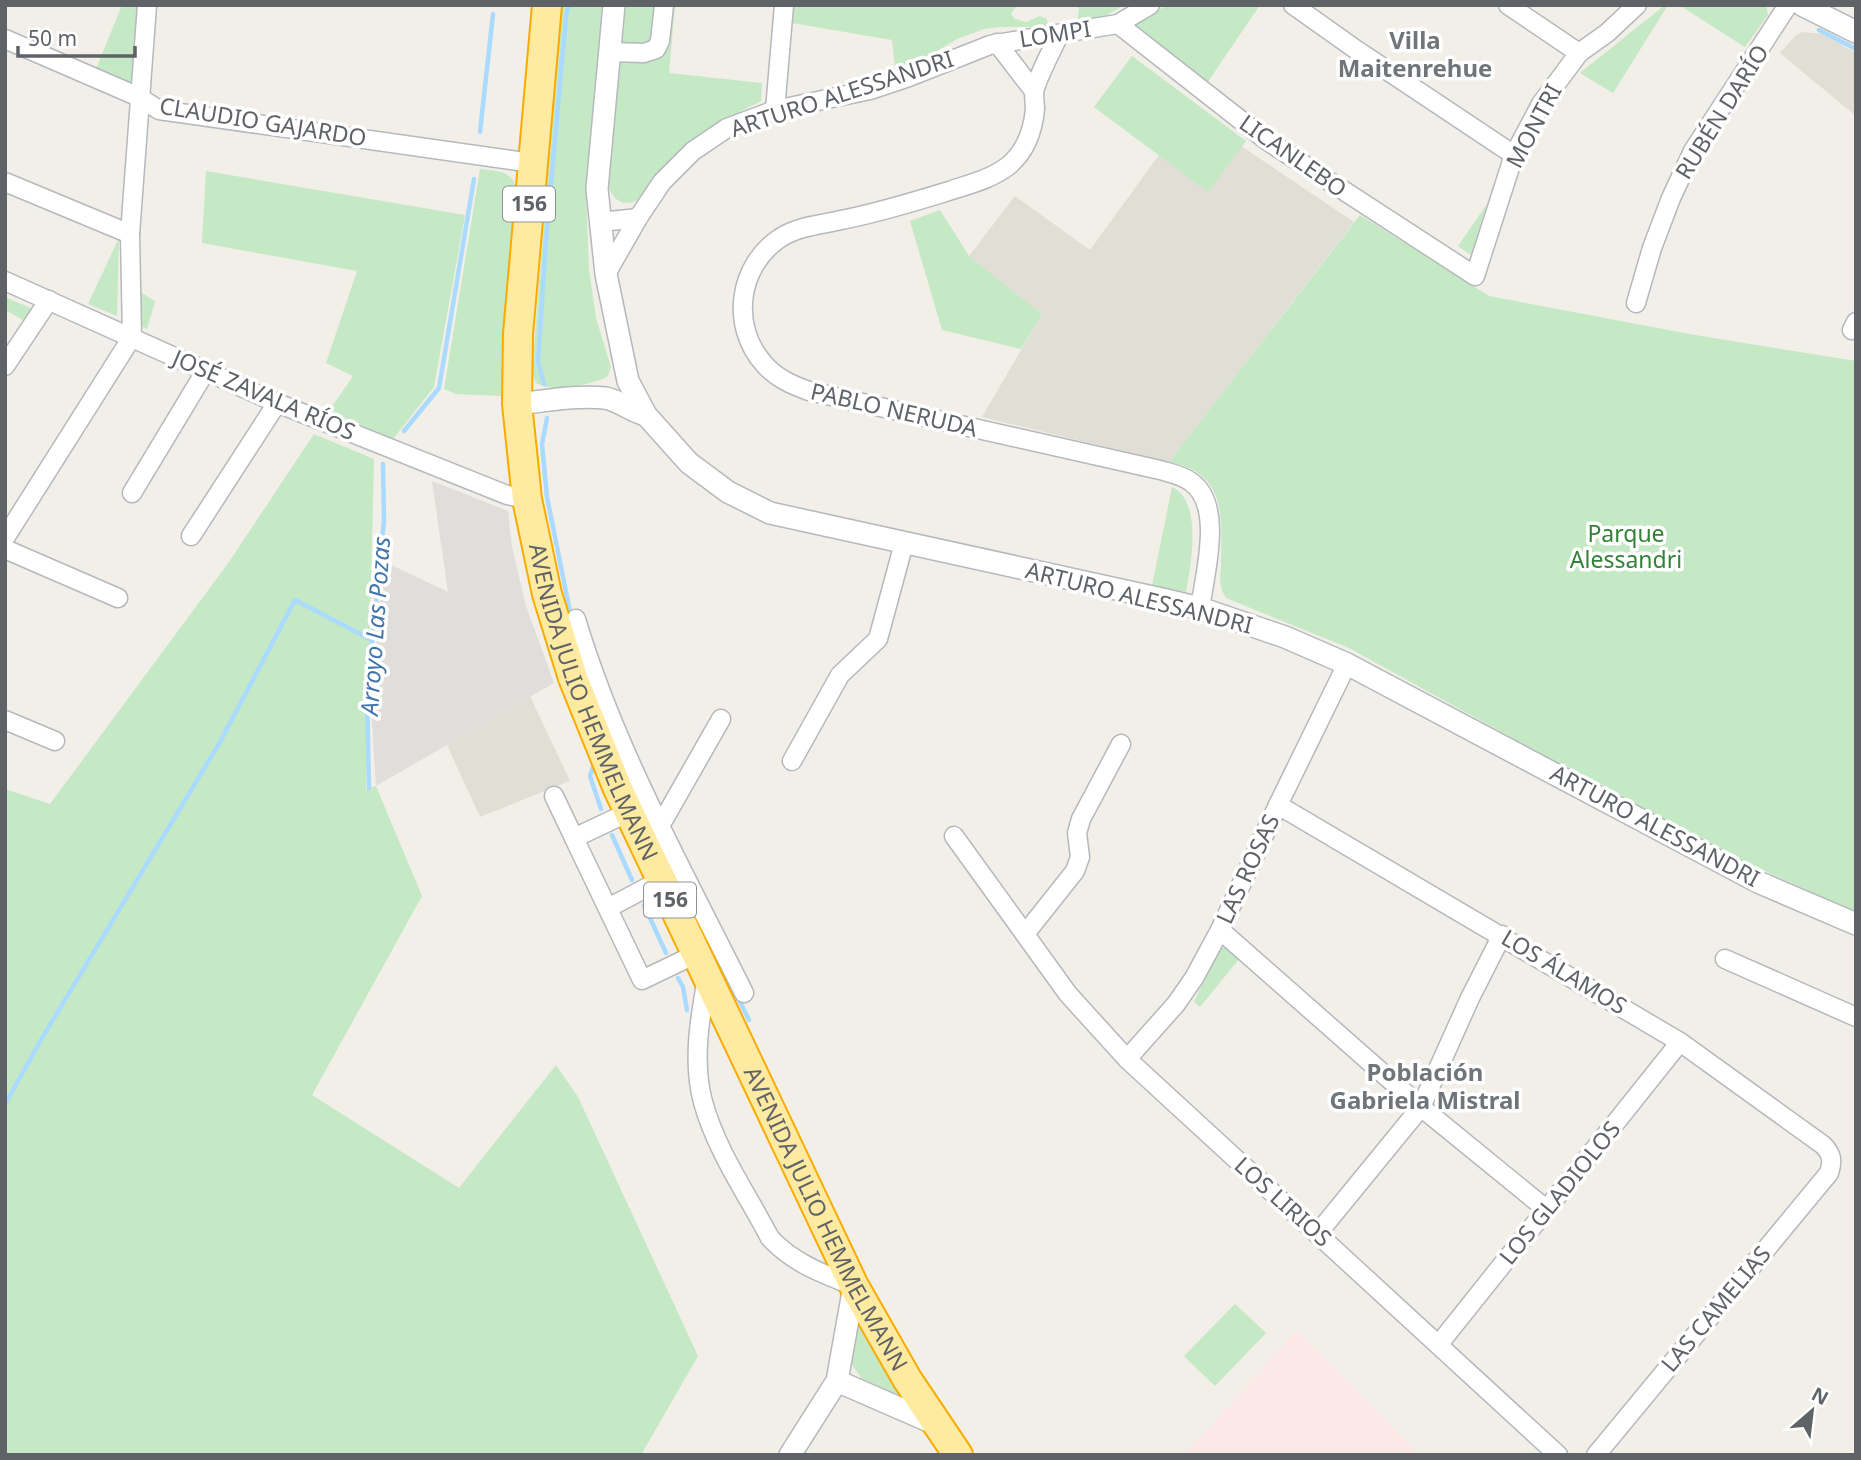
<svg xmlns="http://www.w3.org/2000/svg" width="1861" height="1460" viewBox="0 0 1861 1460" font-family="'Noto Sans',sans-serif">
<rect width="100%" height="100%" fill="#f1efe8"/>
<polygon fill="#e0deda" points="432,481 508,511 512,547 526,606 554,683 376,786 371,708 383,561 448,592"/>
<g fill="#e1ded6">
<polygon points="1802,32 1823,34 1856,53 1856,116 1780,53 1795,36"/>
<polygon points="1241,146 1354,222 1169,462 982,417 1042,314 969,256 1015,196 1090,250 1159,155 1208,191"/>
<polygon points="530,696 570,781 480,817 447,745"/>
</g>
<polygon fill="#fce8e6" points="1297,1330 1419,1455 1184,1455"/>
<g fill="#c5e8c5">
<polygon points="122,5 139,5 132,85 96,69"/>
<path d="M561,5H603L586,196L589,269L596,318L611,367L607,377C587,385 556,394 536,383L532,371Z"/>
<path d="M626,5H675L669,73L762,83L761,101C723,119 688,144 659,174C651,182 645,198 633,202C619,207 609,194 608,182Z"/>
<polygon points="794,5 1017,5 1011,14 1015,19 1026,22 1040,16 1047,19 1048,27 999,27 984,29 957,39 927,57 895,69 892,40 792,23"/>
<polygon points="1075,5 1124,5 1095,22 1077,25 1079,8"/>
<polygon points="1167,5 1260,5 1207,83 1132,26"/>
<polygon points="1665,5 1668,5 1613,93 1580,73"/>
<polygon points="1679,5 1766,5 1768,15 1745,47"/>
<polygon points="1132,56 1246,141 1208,192 1094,107"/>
<path d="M480,169C496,171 513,170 516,189L503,339L505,394L502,396L456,394L444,389Z"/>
<polygon points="206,171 465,215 434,387 393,439 329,411 353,376 326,363 357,271 202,243"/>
<polygon points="1487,204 1471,255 1458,246"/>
<polygon points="940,210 969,256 1042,314 1021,349 942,330 910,221"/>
<path d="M1360,215L1489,296L1695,335L1856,361V912L1703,843L1349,648L1226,598C1219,587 1220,579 1221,566C1221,518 1229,474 1169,462Z"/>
<polygon points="119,238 117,316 88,304"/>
<polygon points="135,289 155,301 147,329 138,325"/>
<polygon points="5,297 33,309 25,321 5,310"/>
<polygon points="314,434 374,459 366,789 376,786 422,896 312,1095 459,1188 556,1065 578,1097 698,1356 641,1455 5,1455 5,789 50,804 229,562"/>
<path d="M1172,487C1203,502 1191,564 1186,592L1152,586Z"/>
<polygon points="1222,948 1228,948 1239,959 1200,1007 1194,1002 1218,951"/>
<polygon points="1235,1304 1266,1333 1215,1386 1184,1356"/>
<polygon points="854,1312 915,1402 862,1379 848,1359"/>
</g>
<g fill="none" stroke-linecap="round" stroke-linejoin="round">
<g stroke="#aadaff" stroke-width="4.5">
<polyline points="1819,30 1856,49"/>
<polyline points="480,132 493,14"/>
<polyline points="544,384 538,362 546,241 566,16 569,5"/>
<polyline points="547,418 542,444 547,497 571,617"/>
<polyline points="404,431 439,388 474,179"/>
<polyline points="594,764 590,776 601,809"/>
<polyline points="369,788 367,693 384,521 383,464"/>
<polyline points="612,835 632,880"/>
<polyline points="644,905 666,953"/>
<polyline points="678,978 683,987 687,1010"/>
<polyline points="737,996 749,1020"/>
<polyline points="5,1104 45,1033 220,742 295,600 372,640"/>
</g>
<g stroke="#b5b8bc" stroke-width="21">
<g id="minor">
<polyline points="1293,5 1358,51 1514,155"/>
<polyline points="1508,5 1579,53"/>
<polyline points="1118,24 1266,140 1475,276 1514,155 1541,104 1579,53 1607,33 1637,5"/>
<path d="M1059,35C1051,52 1041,70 1035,88C1033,95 1035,103 1035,109C1033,131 1025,152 1008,166C991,179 970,184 949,191C913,202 878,213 841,220C820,225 799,226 780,238C738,266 730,326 764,364C776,378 792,385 809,391L1160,470C1170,473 1182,475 1191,482C1224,505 1205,573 1200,608"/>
<polyline points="5,39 139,97 159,110 532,163"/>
<polyline points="997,43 1034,91"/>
<polyline points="610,52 644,53 656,49 660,41 664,5"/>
<polyline points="775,110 784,5"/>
<polyline points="5,182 130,234"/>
<polyline points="601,222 638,218"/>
<polyline points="606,274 638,218 662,182 693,151 727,128 775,110 870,90 909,77 990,45 1118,24 1150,5"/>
<polyline points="5,281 277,403 507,495 527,499"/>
<polyline points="1636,303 1652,248 1671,198 1693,151 1788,5"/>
<polyline points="1852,330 1856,322"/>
<polyline points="5,366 49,300"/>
<polyline points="132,493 205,372"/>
<polyline points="191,536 277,403"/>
<polyline points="5,538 132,337 130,234 147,5"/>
<polyline points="5,549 118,598"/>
<path d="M576,619C615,750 684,872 744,993"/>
<polyline points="5,720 55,741"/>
<polyline points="792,761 840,675 878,639 904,543"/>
<polyline points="554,796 574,838"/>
<path d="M1278,805L1680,1042L1823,1145C1832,1154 1833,1161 1829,1173L1596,1455"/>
<polyline points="629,812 574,838 642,980 696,954"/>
<polyline points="652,826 664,819 721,719"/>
<polyline points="954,836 1068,994 1127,1059 1558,1455"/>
<polyline points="608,908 661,880"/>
<polyline points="1220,930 1421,1107 1546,1209"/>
<polyline points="1025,934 1075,871 1080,857 1077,833 1081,819 1121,744"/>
<polyline points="1725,959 1856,1017"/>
<path d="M707,978C700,1017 692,1062 703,1102C716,1150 747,1194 770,1238C793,1263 823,1274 854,1286"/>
<polyline points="1127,1059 1176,1004 1194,978 1220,930 1278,805 1347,664"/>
<polyline points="1318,1233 1421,1107 1470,998 1502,935"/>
<polyline points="1439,1344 1680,1042"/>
</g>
</g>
<g stroke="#b5b8bc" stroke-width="24">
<g id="tertiary">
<polyline points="614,5 597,189 606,274 628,381 646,415 689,463 728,492 770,513 1162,599 1200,608 1285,637 1347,664 1758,882 1856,924"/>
<polyline points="1802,5 1856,32"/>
<path d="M517,404C546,401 577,395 605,398C619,400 632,412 646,415"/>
<polyline points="837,1381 938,1425"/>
<polyline points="790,1455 837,1381 854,1286"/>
</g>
</g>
<g stroke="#f9ab00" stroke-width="32">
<g id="trunk">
<path id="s1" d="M547,5L518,334L517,404L527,499L547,594L573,678L618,789L854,1286L907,1379L958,1455"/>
</g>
</g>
<use href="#minor" stroke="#fff" stroke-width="18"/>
<use href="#tertiary" stroke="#fff" stroke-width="21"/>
<use href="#trunk" stroke="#feeaa1" stroke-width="28"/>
</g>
<g text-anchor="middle" stroke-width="7" stroke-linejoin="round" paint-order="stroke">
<g fill="#fff" stroke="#8f9295" stroke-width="2">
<rect x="503" y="186.5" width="52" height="35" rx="5"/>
<rect x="644" y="882.5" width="52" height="35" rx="5"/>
</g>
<g font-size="21" font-weight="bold" fill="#5f6368">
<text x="529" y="211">156</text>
<text x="670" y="907">156</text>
</g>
<g font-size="23" fill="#5f6368" stroke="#fff">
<text transform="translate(1055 34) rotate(-9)" y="8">LOMPI</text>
<text transform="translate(842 94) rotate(-18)" y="8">ARTURO ALESSANDRI</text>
<text transform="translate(1722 112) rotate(-58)" y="8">RUBÉN DARÍO</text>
<text transform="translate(263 122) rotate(9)" y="8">CLAUDIO GAJARDO</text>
<text transform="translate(1534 126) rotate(-62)" y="8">MONTRI</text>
<text transform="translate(1293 156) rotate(35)" y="8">LICANLEBO</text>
<text transform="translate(264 395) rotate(23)" y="8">JOSÉ ZAVALA RÍOS</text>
<text transform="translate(894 410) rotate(13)" y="8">PABLO NERUDA</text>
<text transform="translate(1139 598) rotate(14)" y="8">ARTURO ALESSANDRI</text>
<text dy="8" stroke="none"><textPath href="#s1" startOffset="710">AVENIDA JULIO HEMMELMANN</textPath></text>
<text transform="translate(1655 826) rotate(28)" y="8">ARTURO ALESSANDRI</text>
<text transform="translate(1248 869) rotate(-65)" y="8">LAS ROSAS</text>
<text transform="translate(1564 972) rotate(31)" y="8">LOS ÁLAMOS</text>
<text transform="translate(1560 1193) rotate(-51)" y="8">LOS GLADIOLOS</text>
<text transform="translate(1283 1202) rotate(42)" y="8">LOS LIRIOS</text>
<text dy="8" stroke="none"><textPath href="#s1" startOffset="1278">AVENIDA JULIO HEMMELMANN</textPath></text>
<text transform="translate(1716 1309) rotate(-50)" y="8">LAS CAMELIAS</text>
</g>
<g font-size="23" fill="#348238" stroke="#fff">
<text x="1626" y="542">Parque<tspan x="1626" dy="26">Alessandri</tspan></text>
</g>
<g font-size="24" font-weight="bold" fill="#70757a" stroke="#fff">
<text x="1415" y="49">Villa<tspan x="1415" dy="28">Maitenrehue</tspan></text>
<text x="1425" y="1081">Población<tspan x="1425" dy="28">Gabriela Mistral</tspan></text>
</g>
<g font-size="24" font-style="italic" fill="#4174aa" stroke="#fff">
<text transform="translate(376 626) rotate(-86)" y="8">Arroyo Las Pozas</text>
</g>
</g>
<rect width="1861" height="1460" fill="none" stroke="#5f6368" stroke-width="14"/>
<g transform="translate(1812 1411) rotate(28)" stroke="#ffffff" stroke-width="5" paint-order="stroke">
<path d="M0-5L12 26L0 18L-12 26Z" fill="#5f6368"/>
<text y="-10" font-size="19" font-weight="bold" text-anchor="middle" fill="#5f6368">N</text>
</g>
<path d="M18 46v10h117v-10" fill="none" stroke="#5f6368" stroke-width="3.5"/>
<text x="28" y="46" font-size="21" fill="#5f6368" stroke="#ffffff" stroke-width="5" paint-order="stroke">50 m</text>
</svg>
